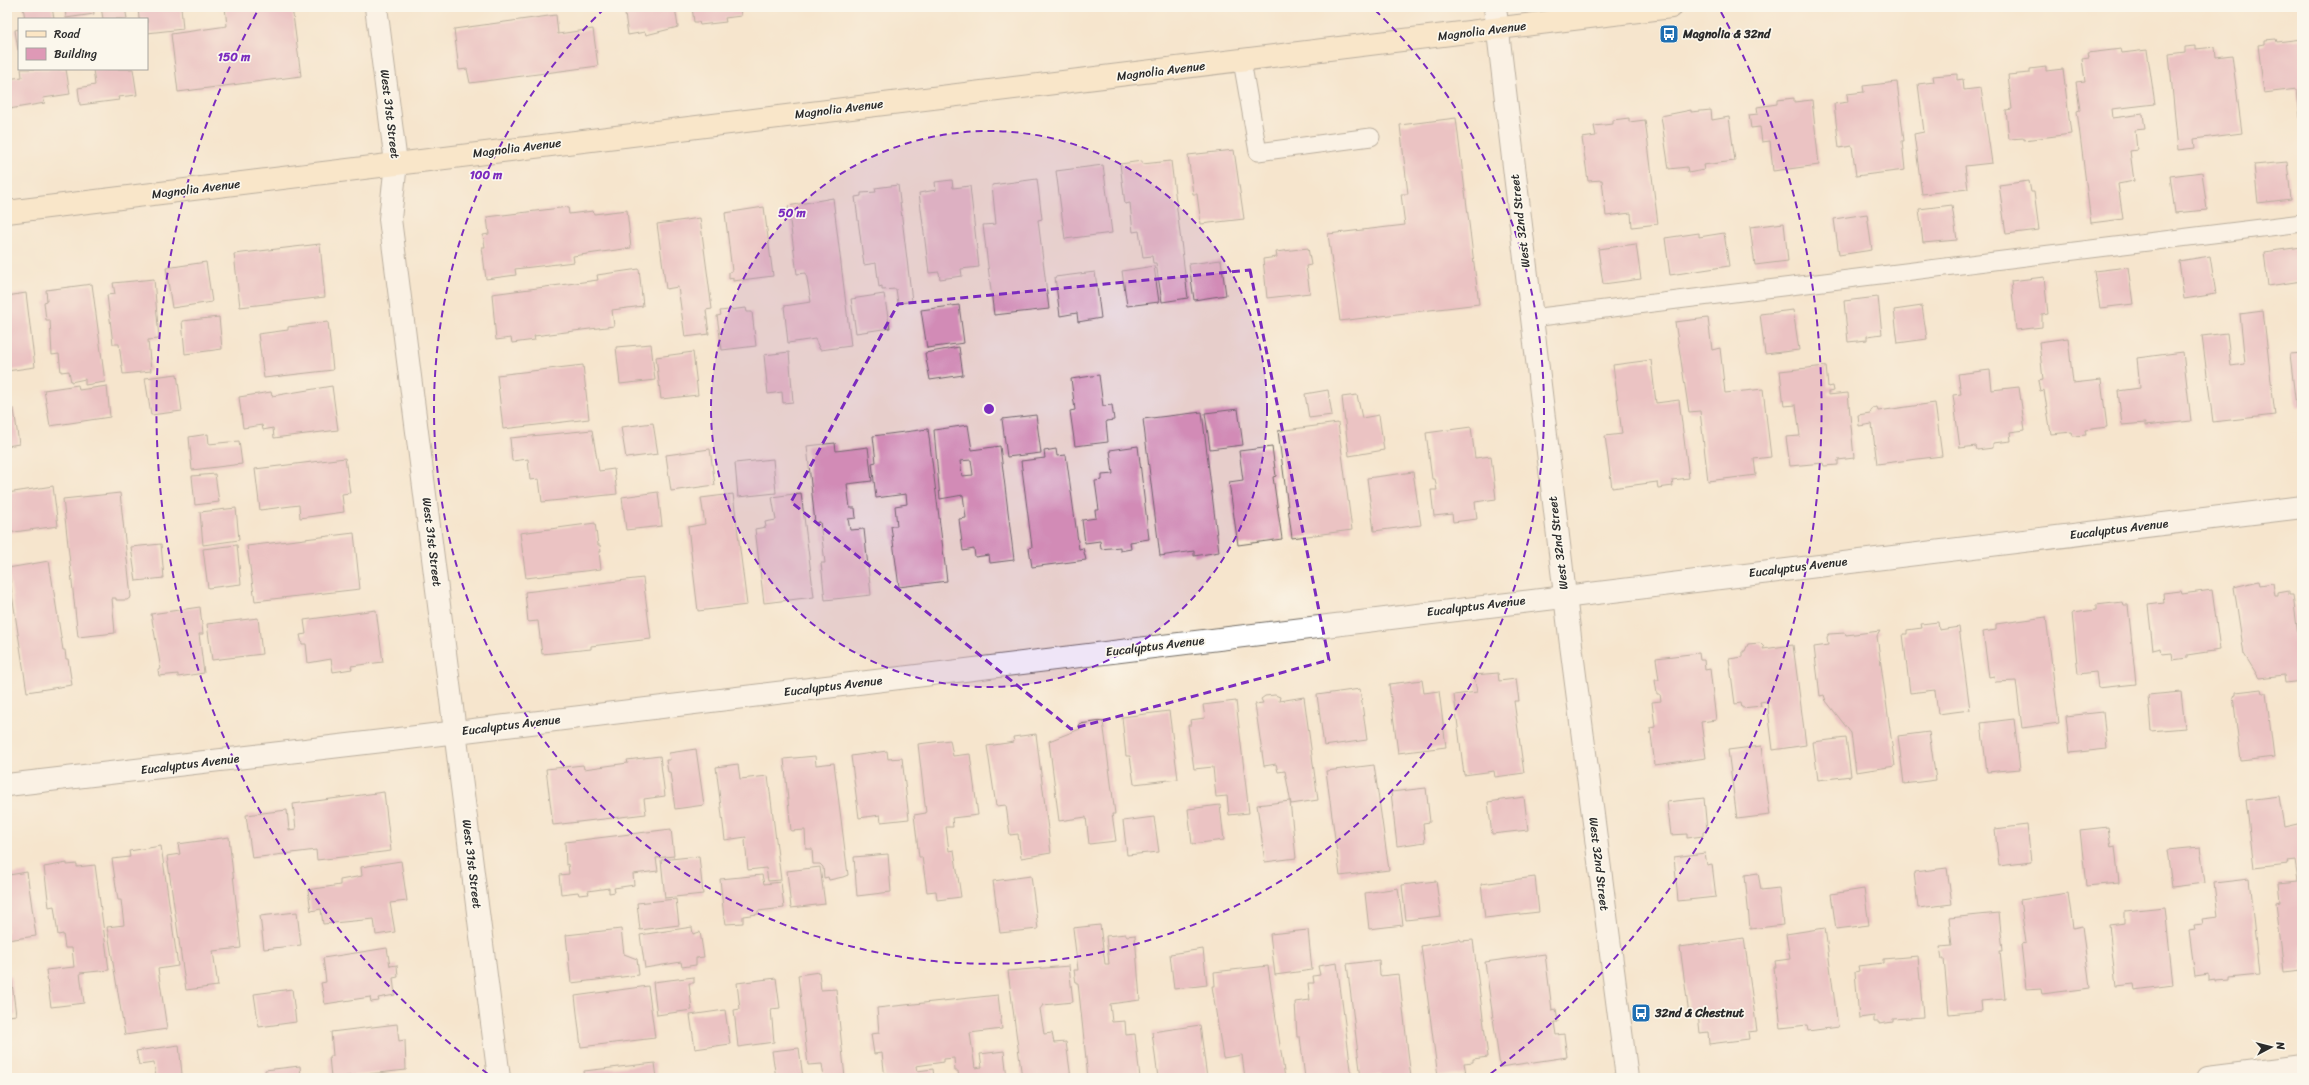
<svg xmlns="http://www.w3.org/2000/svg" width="2309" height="1085" viewBox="0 0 2309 1085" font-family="Sriracha,sans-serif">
<rect width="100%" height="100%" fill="#fbf7ec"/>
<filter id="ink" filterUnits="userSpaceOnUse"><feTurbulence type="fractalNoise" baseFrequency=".025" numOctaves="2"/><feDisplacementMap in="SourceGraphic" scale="8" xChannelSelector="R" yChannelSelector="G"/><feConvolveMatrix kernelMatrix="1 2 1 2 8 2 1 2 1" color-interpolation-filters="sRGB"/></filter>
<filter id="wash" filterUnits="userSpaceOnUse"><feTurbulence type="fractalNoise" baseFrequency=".012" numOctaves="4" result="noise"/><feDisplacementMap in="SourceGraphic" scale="16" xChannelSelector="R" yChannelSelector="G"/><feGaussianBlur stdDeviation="0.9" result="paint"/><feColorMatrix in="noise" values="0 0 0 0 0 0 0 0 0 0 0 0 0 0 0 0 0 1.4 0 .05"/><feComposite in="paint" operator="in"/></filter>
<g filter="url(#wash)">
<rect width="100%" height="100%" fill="#f6e5cd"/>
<g id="blocks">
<g fill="#de99b6" fill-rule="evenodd">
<polygon points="23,7 52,7 54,19 25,19"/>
<polygon points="65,7 93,7 94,14 66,18"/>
<polygon points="101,7 125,7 127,19 103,19"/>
<polygon points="138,7 181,7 183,29 147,33 147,19 139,19"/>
<polygon points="225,7 292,7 301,76 178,92 171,34 227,26"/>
<polygon points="624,7 675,7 678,27 646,35 645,32 628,35"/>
<polygon points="692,7 740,7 741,16 725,18 726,22 700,25 699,22 694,22"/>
<polygon points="556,15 558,34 593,29 598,66 470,83 467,69 459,70 454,29"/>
<polygon points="19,29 19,50 18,50 15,30"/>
<polygon points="2276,39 2277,42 2302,39 2302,118 2300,118 2297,89 2264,93 2258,45 2265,44 2265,40"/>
<polygon points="2196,46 2196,49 2215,47 2216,57 2232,55 2242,133 2194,139 2195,148 2178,150 2169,54 2185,52 2185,47"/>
<polygon points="2121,49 2122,53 2147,50 2155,104 2112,109 2113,118 2143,114 2145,129 2135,130 2137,150 2130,151 2134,181 2118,184 2123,219 2091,223 2077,111 2080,110 2076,82 2085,81 2082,59 2089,58 2088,53"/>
<polygon points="2046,67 2046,71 2063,69 2071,134 2024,140 2024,138 2009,139 2006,110 2012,109 2008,75 2030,73 2030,69"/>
<polygon points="21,69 66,69 70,94 43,98 45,103 9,109 7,79 22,77"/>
<polygon points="93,69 133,69 137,95 118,97 119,100 80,105 78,88 95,85"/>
<polygon points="1957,74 1957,80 1963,79 1964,90 1981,88 1992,163 1965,166 1968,189 1922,194 1914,134 1924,132 1918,84 1934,82 1933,76"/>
<polygon points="1897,82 1904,141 1902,141 1905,170 1856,176 1852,146 1839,148 1834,104 1848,102 1847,94 1864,92 1863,86"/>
<polygon points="1794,98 1794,102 1812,100 1819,165 1773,171 1770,141 1762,142 1760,127 1751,128 1749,115 1758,114 1757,107 1777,104 1777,100"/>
<polygon points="1691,110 1691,112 1711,110 1712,120 1729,117 1735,161 1703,165 1704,170 1688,173 1687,167 1669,169 1661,116"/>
<polygon points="1456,118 1479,304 1340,321 1328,234 1405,225 1401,194 1408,194 1400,125"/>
<polygon points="1629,118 1629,122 1645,120 1658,224 1632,227 1631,213 1606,216 1602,180 1588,181 1582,138 1596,136 1594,126 1613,124 1613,120"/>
<polygon points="1234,150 1244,219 1201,224 1197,194 1193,194 1188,155"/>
<polygon points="1142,161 1142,164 1171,161 1188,298 1162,302 1156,263 1153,263 1152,256 1143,257 1139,231 1133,232 1130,203 1125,204 1120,164"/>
<polygon points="2287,162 2291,199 2258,203 2254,165"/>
<polygon points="1103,165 1112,233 1065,239 1056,171"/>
<polygon points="2202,172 2207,210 2175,213 2170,176"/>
<polygon points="1037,179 1042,219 1038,220 1049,309 994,315 983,225 996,224 992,185"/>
<polygon points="952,180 953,188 970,186 979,267 961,269 962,276 940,279 939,272 929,273 919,193 936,190 935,182"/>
<polygon points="2029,181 2031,192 2034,192 2039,230 2006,234 1999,185"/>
<polygon points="898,185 912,301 898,303 896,289 882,290 882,286 879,287 876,263 864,265 855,197 861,196 861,193 876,192 875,188"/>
<polygon points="833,198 851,346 820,350 815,339 788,343 784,306 811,302 806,273 797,274 788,206"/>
<polygon points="1952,205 1957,240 1923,243 1919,209"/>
<polygon points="568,207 569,214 593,211 594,214 627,210 631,248 573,256 574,262 515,269 516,275 486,279 482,247 485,247 483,235 489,234 487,217"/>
<polygon points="764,207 773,276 733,281 733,278 729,279 729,272 732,271 725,213"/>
<polygon points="1867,214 1872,250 1839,255 1834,219"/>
<polygon points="700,218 712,309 706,310 709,334 685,337 678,287 666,289 657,224"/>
<polygon points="1784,223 1788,261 1755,265 1750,227"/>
<polygon points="1699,233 1699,237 1724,233 1729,266 1670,275 1665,238"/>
<polygon points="320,244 325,297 240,307 234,254"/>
<polygon points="1636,244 1641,279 1603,284 1598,249"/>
<polygon points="2302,247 2302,281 2268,286 2264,252"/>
<polygon points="1308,248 1311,265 1306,266 1310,293 1267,298 1263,259 1277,257 1276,252"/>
<polygon points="2210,256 2216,294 2184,299 2179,261"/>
<polygon points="1221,260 1226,295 1194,300 1189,264"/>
<polygon points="206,262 212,302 172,308 166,268"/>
<polygon points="1154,266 1159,302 1127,306 1122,271"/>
<polygon points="2128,267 2133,304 2100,308 2094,271"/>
<polygon points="639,269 643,306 612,310 614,326 534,336 535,340 512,343 511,338 496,340 492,294 598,280 597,275"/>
<polygon points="1095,272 1101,318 1078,322 1077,313 1060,316 1055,277"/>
<polygon points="2044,277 2048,314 2042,315 2042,327 2016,330 2011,281"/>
<polygon points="154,279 159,339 148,340 151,371 123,374 119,344 113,344 107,295 115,294 113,283"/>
<polygon points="92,284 105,382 85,385 85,379 71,382 69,371 61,372 59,354 52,355 50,320 46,320 44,302 47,301 46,290"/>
<polygon points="26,293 35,367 7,371 7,296"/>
<polygon points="884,294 890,328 856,333 851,299"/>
<polygon points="1878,297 1882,334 1867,336 1867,340 1848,342 1844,301"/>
<polygon points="959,305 964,343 927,348 921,310"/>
<polygon points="1922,306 1927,339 1898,343 1894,310"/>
<polygon points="746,308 747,312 752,312 756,346 722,350 717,316 721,315 720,311"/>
<polygon points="1793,310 1799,350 1765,354 1760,314"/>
<polygon points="2263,311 2275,415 2213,422 2202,336 2227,333 2231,366 2245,364 2240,314"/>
<polygon points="219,317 222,349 185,354 182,321"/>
<polygon points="1708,318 1712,350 1720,348 1725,393 1763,389 1771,457 1754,459 1756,475 1708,481 1700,411 1689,412 1675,322"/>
<polygon points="328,322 333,370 264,378 258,334 288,330 288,327"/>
<polygon points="2068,338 2073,383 2101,380 2107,427 2085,430 2086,435 2073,436 2072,432 2051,434 2044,390 2040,391 2038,381 2043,380 2039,342"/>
<polygon points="651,344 655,380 620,384 616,347"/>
<polygon points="959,347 963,375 930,380 925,353"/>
<polygon points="693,352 698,395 661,399 656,357"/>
<polygon points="789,352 793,402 783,403 782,392 768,394 764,355"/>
<polygon points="2183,352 2191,421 2145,426 2145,423 2122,425 2118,391 2140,388 2137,358"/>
<polygon points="2302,353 2302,406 2296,407 2290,354"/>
<polygon points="1651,360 1656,403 1679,400 1689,478 1672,480 1673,486 1658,488 1657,482 1612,488 1605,436 1622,434 1613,365"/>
<polygon points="583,365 589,419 503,429 497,375"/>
<polygon points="1826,366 1828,387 1833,386 1834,391 1828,392 1828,395 1848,393 1854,458 1838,460 1838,465 1824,466 1823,463 1790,466 1786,437 1800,436 1796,405 1784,406 1780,371"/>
<polygon points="1990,370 1992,390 2019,387 2025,430 2010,432 2011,441 1993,443 1993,448 1977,450 1976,446 1960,448 1953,395 1961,394 1958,374"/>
<polygon points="177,374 182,411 151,415 145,378"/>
<polygon points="1099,375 1103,406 1112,405 1114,420 1106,421 1108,442 1075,446 1070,411 1075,410 1071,379"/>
<polygon points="78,385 79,390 107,386 110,417 50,426 44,390"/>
<polygon points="332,386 338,430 274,438 273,428 263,430 262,425 243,428 239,397 271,392 272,396"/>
<polygon points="1328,390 1332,415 1309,418 1305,394"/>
<polygon points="1357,395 1362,418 1379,415 1384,450 1349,456 1342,397"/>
<polygon points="1935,403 1942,456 1877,464 1872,424 1859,426 1858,415 1870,413 1872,408 1877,407 1878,411"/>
<polygon points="14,409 19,444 7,446 7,410"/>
<polygon points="1238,409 1243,445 1210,449 1205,413"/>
<polygon points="1202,412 1219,552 1194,556 1194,551 1160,556 1143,419"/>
<polygon points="1036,415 1041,453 1007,457 1002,419"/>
<polygon points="653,423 658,454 626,458 621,427"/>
<polygon points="1338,423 1352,530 1292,538 1278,431"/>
<path d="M968,425L972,450L1000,446L1014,560L990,563L989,555L975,557L974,549L963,551L959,519L966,518L963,495L940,499L934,430ZM971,460L973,475L962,476L960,461Z"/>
<polygon points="1471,427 1475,458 1491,456 1496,499 1475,502 1477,519 1453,522 1452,514 1434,516 1431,490 1437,490 1435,479 1432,479 1426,433"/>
<polygon points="928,429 947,581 899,587 891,526 897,526 895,506 907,504 906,494 876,498 872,463 876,462 873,436"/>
<polygon points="592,430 599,471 614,469 617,494 542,502 539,479 530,480 528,459 512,461 510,438"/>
<polygon points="208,434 209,444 239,441 242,464 192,470 189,437"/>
<polygon points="835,443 836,451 868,447 872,481 847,484 850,508 855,508 856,518 848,519 850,530 864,529 871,595 825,600 821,563 825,563 820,522 815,523 807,446"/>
<polygon points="1138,446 1149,539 1130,542 1131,549 1120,551 1120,547 1101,549 1100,541 1085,543 1082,520 1096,518 1095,510 1099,510 1095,481 1102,480 1102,475 1113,474 1110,450"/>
<polygon points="1272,447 1276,476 1273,477 1282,539 1238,545 1229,482 1243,480 1239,451"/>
<polygon points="710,449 715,485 671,491 666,455"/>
<polygon points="1056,449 1057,456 1066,455 1079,549 1083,548 1086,560 1032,567 1029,548 1032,547 1021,461 1045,458 1044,451"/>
<polygon points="345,458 350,493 342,494 344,512 300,518 299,505 260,510 255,469"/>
<polygon points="773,459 776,493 738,497 735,463"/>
<polygon points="1413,472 1421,525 1374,531 1367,478"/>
<polygon points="215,474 219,502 195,505 192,476"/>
<polygon points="53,486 58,526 7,533 7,493"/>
<polygon points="658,492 662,526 626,530 622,497"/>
<polygon points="120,493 131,597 127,600 116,600 116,598 112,598 115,633 78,637 63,499"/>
<polygon points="801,493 814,597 764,603 755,529 766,527 765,522 776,520 772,497"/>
<polygon points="733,494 747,605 698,611 688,527 705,524 701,498"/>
<polygon points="236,508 239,540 203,545 200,512"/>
<polygon points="595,523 598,545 600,545 601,552 599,552 601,569 526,578 520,533"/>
<polygon points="354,533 360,589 255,601 247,546"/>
<polygon points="161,544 164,578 136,581 131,547"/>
<polygon points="237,545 241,584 208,588 203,549"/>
<polygon points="49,561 63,650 65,650 66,659 68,659 72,685 27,692 8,568"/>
<polygon points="643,578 651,639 591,646 591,649 542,654 538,621 528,622 525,592"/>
<polygon points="2259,581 2260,585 2273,583 2275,596 2278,596 2278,593 2289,591 2289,595 2293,595 2299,644 2302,644 2302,681 2285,683 2284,675 2259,678 2244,654 2234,587"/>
<polygon points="2212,590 2220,650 2187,655 2187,658 2173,660 2172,653 2162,654 2161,648 2153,650 2148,605 2164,603 2163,593 2181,591 2182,594"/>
<polygon points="2123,602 2124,605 2128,605 2136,684 2098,688 2096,672 2078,674 2072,613 2096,610 2096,605"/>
<polygon points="200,607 203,634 199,634 204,673 178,677 178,674 159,676 158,670 161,669 151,614"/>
<polygon points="376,610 383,662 351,666 352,669 333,672 331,659 308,663 306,644 302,644 300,635 306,634 304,620"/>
<polygon points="2046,617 2059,723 2022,728 2016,681 1995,682 1994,676 1989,677 1983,632 1996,630 1996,624"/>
<polygon points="258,618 262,654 212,660 207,624"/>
<polygon points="1938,622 1939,630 1959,627 1970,710 1938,714 1935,690 1910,693 1903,634 1907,634 1907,630 1922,628 1921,624"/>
<polygon points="1880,631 1877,636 1895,766 1856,772 1851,733 1826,701 1824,695 1820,696 1814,647 1828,645 1827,637 1829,634 1845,633 1846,635"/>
<polygon points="1760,643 1764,647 1763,649 1793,645 1806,745 1773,750 1767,701 1760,702 1761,706 1742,708 1741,703 1735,704 1729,659 1743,657 1743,651 1745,651 1748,644"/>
<polygon points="1699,653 1700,660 1704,660 1705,670 1710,669 1716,720 1701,722 1706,758 1655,765 1650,728 1655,727 1652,702 1661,701 1660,694 1657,694 1655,680 1659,680 1656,658"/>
<polygon points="1498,673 1499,681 1516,679 1519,701 1514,701 1524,773 1495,777 1494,771 1464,775 1454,695 1477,692 1474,675"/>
<polygon points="1422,680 1424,693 1439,691 1446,747 1398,753 1389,684"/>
<polygon points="1360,689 1367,740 1324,746 1317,695"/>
<polygon points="2262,689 2263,693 2266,693 2274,757 2241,761 2233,696 2236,695 2236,692"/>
<polygon points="2181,692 2185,728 2151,731 2148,695"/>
<polygon points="1275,695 1280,697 1279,701 1304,697 1318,800 1291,804 1285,771 1278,772 1276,764 1264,766 1255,704 1263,703 1261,699 1265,696"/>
<polygon points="1236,701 1249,813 1229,815 1227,796 1216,797 1213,767 1194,769 1188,725 1191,725 1190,720 1205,718 1203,705"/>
<polygon points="1169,711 1178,779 1134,784 1130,756 1126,756 1122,717"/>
<polygon points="2103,712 2107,749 2070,753 2066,716"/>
<polygon points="2014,719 2020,769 1987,772 1981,723"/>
<polygon points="1103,721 1115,814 1112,814 1116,841 1089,844 1086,817 1059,821 1049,741 1080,729 1079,724"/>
<polygon points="1929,732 1936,780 1904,784 1898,736"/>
<polygon points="1036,734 1051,853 1021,858 1018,834 1010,835 1006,805 996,806 987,746 1014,742 1013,737"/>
<polygon points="1846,738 1851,776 1818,780 1813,742"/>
<polygon points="950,740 953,756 970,754 978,815 952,818 953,827 946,827 949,851 954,850 961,897 937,900 936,891 927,892 922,857 919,857 914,815 926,813 918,744"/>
<polygon points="1761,746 1770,815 1737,819 1728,750"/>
<polygon points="696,749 704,805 675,809 670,772 668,772 666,760 670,760 669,753"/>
<polygon points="887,751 888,759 902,758 909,819 881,822 880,815 859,818 851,756"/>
<polygon points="660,756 665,796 644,799 646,814 553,825 546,769 583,765 584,769 628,763 627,760"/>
<polygon points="815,756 816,765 834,763 848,875 843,877 829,880 828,877 824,878 823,867 820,864 813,864 812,849 806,849 805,830 791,831 784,759"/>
<polygon points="738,764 740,779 768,776 781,880 768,881 766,868 748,870 745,841 746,837 725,840 716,767"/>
<polygon points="1374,765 1389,870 1340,876 1326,771"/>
<polygon points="1426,788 1430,822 1423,823 1425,842 1397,846 1391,792"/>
<polygon points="384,792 391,851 317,860 316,850 252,858 246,815 287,810 289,830 296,829 293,804"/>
<polygon points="2279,796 2284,827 2302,823 2302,970 2284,972 2276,903 2280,902 2278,883 2298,881 2295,861 2287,862 2288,864 2254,868 2246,800"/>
<polygon points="1524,797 1528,830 1492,834 1488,802"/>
<polygon points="1704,798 1707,831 1703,832 1703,836 1687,838 1687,834 1671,835 1667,802"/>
<polygon points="1290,801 1296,858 1265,862 1257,805"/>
<polygon points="1220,805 1224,840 1192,844 1188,809"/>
<polygon points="1154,817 1159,852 1127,855 1123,821"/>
<polygon points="2027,825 2031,862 1999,866 1995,829"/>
<polygon points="2108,827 2111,847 2115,846 2119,883 2086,886 2080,830"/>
<polygon points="671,829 674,856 656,858 658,871 633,874 634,885 614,888 615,892 609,893 609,888 588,891 589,894 579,895 578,892 561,894 559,875 569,874 568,864 566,865 565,842"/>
<polygon points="229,837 241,948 213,951 218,986 186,990 167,856 180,854 178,844"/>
<polygon points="161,846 178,966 158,969 167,1029 125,1035 107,927 124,925 121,900 118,900 112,859 130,857 129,851"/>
<polygon points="2200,847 2205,883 2172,887 2167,850"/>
<polygon points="1705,853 1707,865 1712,864 1716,897 1678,901 1674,857"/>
<polygon points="888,854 891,892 857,896 854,857"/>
<polygon points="699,856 703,894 665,898 661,860"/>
<polygon points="401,861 407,901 390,903 395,932 376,935 374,919 323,924 321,909 311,911 308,890 340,885 340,880 362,876 361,867"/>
<polygon points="67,863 67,865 77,864 77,867 95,865 109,970 80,973 84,1003 51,1007 46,970 74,967 72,948 65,948 63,934 58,935 54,906 49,907 44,867"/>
<polygon points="820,867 825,904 791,908 787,871"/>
<polygon points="1947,868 1952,904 1918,908 1914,872"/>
<polygon points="7,872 9,875 27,872 36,936 7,940"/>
<polygon points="1758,873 1761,890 1779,888 1783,925 1750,929 1745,875"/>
<polygon points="762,875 764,884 781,882 784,908 758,911 758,914 743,916 743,923 726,924 725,918 724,918 720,879"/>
<polygon points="1031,876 1038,929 1000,933 993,881"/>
<polygon points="1535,877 1539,912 1485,918 1481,884"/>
<polygon points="2249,879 2259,975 2229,978 2229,981 2215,982 2215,980 2209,981 2209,974 2195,976 2189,931 2195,930 2194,925 2203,924 2202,919 2218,917 2214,883"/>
<polygon points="1436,881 1441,916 1406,920 1402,885"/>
<polygon points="1398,888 1403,925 1369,929 1365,893"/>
<polygon points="1864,889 1869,925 1836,929 1831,894"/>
<polygon points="2068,893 2073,928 2082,926 2090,988 2042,994 2041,988 2026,989 2021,944 2026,943 2020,900"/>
<polygon points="676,899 679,925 640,930 637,903"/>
<polygon points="2165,907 2173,985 2135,990 2134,984 2116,986 2109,925 2125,923 2125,911"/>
<polygon points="297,912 301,945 264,949 260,916"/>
<polygon points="1999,913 2003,951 2000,951 2005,999 1981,1001 1982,1011 1949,1014 1944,959 1942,959 1940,947 1952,946 1949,918"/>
<polygon points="1100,925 1105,964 1109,964 1106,936 1126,934 1126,936 1135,935 1140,1000 1110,1004 1112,1022 1125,1021 1126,1035 1135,1034 1140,1078 1088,1078 1078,983 1076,983 1074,970 1078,970 1073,928"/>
<polygon points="692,927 693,934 700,932 704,957 696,958 696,965 682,967 681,962 645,968 640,935"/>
<polygon points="1825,928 1838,1027 1808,1031 1807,1025 1781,1028 1774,967 1776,967 1775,961 1790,959 1786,934"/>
<polygon points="621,929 624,954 637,959 639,975 571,983 566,935"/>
<polygon points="1308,930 1312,970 1275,975 1270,934"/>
<polygon points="1744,938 1757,1031 1748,1032 1749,1039 1709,1044 1708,1032 1700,1033 1698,1014 1689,1015 1680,947"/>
<polygon points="1460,939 1461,941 1473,940 1488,1057 1473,1059 1473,1062 1464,1063 1466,1073 1438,1077 1421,946"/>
<polygon points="387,948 390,966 397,965 398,977 393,978 395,995 378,998 379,1001 371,1002 370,997 325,1004 321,983 326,982 323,958"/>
<polygon points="1203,949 1207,985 1174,989 1170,954"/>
<polygon points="1545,954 1552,1010 1556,1009 1558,1022 1554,1022 1556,1035 1564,1034 1567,1057 1500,1067 1485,962"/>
<polygon points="1918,956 1923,1017 1893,1019 1893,1022 1879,1024 1879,1022 1874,1022 1874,1016 1859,1018 1855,972 1859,971 1858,966 1883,963 1883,959"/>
<polygon points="1379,960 1380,976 1399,974 1411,1078 1382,1078 1382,1075 1361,1078 1347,964"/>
<polygon points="1337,963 1352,1077 1305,1078 1300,1037 1297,1037 1295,1002 1310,1000 1308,983 1314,983 1313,976 1320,975 1318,966"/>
<polygon points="1069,966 1073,1002 1043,1005 1040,1009 1044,1034 1052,1033 1054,1043 1066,1042 1071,1078 1022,1078 1008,971"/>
<polygon points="1268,966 1285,1078 1245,1078 1242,1055 1223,1058 1212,986 1215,986 1214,972"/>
<polygon points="819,972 821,990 836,989 845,1078 824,1078 822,1064 808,1065 798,975"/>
<polygon points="11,975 16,1015 9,1016 7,1011 7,976"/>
<polygon points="694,977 694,983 689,983 692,1010 657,1015 653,982"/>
<polygon points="776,978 780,1008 771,1009 774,1042 738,1047 734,1010 740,1009 737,983"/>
<polygon points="648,986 655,1038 581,1047 575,996"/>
<polygon points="292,989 296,1022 259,1027 254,994"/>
<polygon points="998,995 1002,1029 970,1033 975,1068 982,1067 980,1054 1004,1051 1007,1078 959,1078 958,1071 955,1071 954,1058 944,1059 944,1062 916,1066 917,1071 933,1069 934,1078 885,1078 882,1053 874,1054 871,1034 879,1033 877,1008"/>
<polygon points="725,1010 730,1044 695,1049 690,1015"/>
<polygon points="397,1024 399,1041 405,1040 406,1070 331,1078 329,1056 333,1056 331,1032"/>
<polygon points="1200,1025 1207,1078 1158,1078 1152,1032"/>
<polygon points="179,1045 182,1074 156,1078 154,1063 139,1065 136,1051"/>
<polygon points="799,1048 803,1078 776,1078 772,1051"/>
<polygon points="655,1063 657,1078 585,1078 584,1071"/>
<polygon points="300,1066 301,1078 266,1078 265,1070"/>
</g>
</g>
</g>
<g filter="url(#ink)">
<use href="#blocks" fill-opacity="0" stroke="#726c64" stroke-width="1"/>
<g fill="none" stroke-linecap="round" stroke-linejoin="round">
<g stroke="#726c64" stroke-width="19">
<g id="lane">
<polyline points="1242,61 1258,152 1371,137"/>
<polyline points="1532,318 2302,223"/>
</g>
</g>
<g stroke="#726c64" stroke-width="24">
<g id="street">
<polyline points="376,7 396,163 390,219 499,1078"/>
<polyline points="1495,7 1570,637 1627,1078"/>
<polyline points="7,785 408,738 2302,507"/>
<polyline points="2208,1078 2302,1066"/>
</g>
</g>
<g stroke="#726c64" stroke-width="24">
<polyline id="secondary" points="7,212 1671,7"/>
</g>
<use href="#lane" stroke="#fff" stroke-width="17"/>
<use href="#street" stroke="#fff" stroke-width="22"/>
<use href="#secondary" stroke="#fce6c4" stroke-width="22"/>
</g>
</g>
<path d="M0 0H2309V1085H0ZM1250,270L1329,660L1071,729L791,502L898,304Z" fill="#f6e5cd" fill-opacity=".55" fill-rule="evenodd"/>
<path fill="none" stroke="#7b2cbf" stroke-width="3" stroke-dasharray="8 5" stroke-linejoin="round" d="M1250,270L1329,660L1071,729L791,502L898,304Z"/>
<circle cx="989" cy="409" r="278" fill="#7b2cbf" fill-opacity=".12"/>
<g fill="none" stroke="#7b2cbf" stroke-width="2" stroke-dasharray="7 5">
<circle cx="989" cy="409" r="278"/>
<path d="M1375 10A555 555 0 1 1 603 10"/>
<path d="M488 1074A833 833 0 0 1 257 12M1721 12A833 833 0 0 1 1490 1074"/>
</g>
<defs>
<g id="bus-square" transform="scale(1)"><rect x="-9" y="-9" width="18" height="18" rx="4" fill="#1f6fb2" stroke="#fbf7ec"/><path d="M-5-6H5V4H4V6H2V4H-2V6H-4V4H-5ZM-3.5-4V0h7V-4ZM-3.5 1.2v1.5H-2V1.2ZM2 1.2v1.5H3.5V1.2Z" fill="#fff"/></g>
</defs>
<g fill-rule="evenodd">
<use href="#bus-square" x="1669" y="34"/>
<use href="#bus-square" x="1641" y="1013"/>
</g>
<g text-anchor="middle" stroke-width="3.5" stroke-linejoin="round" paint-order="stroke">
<g font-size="12" fill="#2b2b2b" stroke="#fbf7ec">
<text transform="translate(1482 31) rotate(-7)" y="4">Magnolia Avenue</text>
<text transform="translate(1161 71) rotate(-7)" y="4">Magnolia Avenue</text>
<text transform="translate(839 109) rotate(-7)" y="4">Magnolia Avenue</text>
<text transform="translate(390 114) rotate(83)" y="4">West 31st Street</text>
<text transform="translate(517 148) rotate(-7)" y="4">Magnolia Avenue</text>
<text transform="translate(196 189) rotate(-7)" y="4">Magnolia Avenue</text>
<text transform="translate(1520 221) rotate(-97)" y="4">West 32nd Street</text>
<text transform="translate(2119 529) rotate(-7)" y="4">Eucalyptus Avenue</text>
<text transform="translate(432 542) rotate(83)" y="4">West 31st Street</text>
<text transform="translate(1558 543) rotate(-97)" y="4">West 32nd Street</text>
<text transform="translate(1798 567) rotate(-7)" y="4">Eucalyptus Avenue</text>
<text transform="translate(1476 606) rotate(-7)" y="4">Eucalyptus Avenue</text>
<text transform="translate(1155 646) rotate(-7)" y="4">Eucalyptus Avenue</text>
<text transform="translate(833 686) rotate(-7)" y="4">Eucalyptus Avenue</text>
<text transform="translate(511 725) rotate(-7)" y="4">Eucalyptus Avenue</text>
<text transform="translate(190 764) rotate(-7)" y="4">Eucalyptus Avenue</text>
<text transform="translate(472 864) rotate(83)" y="4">West 31st Street</text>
<text transform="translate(1599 864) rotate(83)" y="4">West 32nd Street</text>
</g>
<g font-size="12" font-weight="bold" fill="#2b2b2b" stroke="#fbf7ec" text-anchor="start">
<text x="1683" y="38">Magnolia &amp; 32nd</text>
<text x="1655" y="1017">32nd &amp; Chestnut</text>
</g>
</g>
<circle cx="989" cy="409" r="6" fill="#7b2cbf" stroke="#fbf7ec" stroke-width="2"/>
<g font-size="12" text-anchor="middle" font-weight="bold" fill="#7b2cbf" stroke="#fbf7ec" stroke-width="3.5" stroke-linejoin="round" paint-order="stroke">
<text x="234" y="61">150 m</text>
<text x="486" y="179">100 m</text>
<text x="792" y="217">50 m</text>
</g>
<rect width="2309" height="1085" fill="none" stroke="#fbf7ec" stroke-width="24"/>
<rect x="18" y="18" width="130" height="52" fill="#fbf7ec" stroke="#a8a59f"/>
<rect x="26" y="31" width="20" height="6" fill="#fce6c4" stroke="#a8a59f"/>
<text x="54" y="38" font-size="12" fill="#2b2b2b">Road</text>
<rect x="26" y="48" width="20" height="12" fill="#de99b6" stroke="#a8a59f"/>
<text x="54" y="58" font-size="12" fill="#2b2b2b">Building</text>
<g transform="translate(2271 1047) rotate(83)" stroke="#fbf7ec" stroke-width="3" paint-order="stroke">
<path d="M0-3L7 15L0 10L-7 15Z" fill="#2b2b2b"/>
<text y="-6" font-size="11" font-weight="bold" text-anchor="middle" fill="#2b2b2b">N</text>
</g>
</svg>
